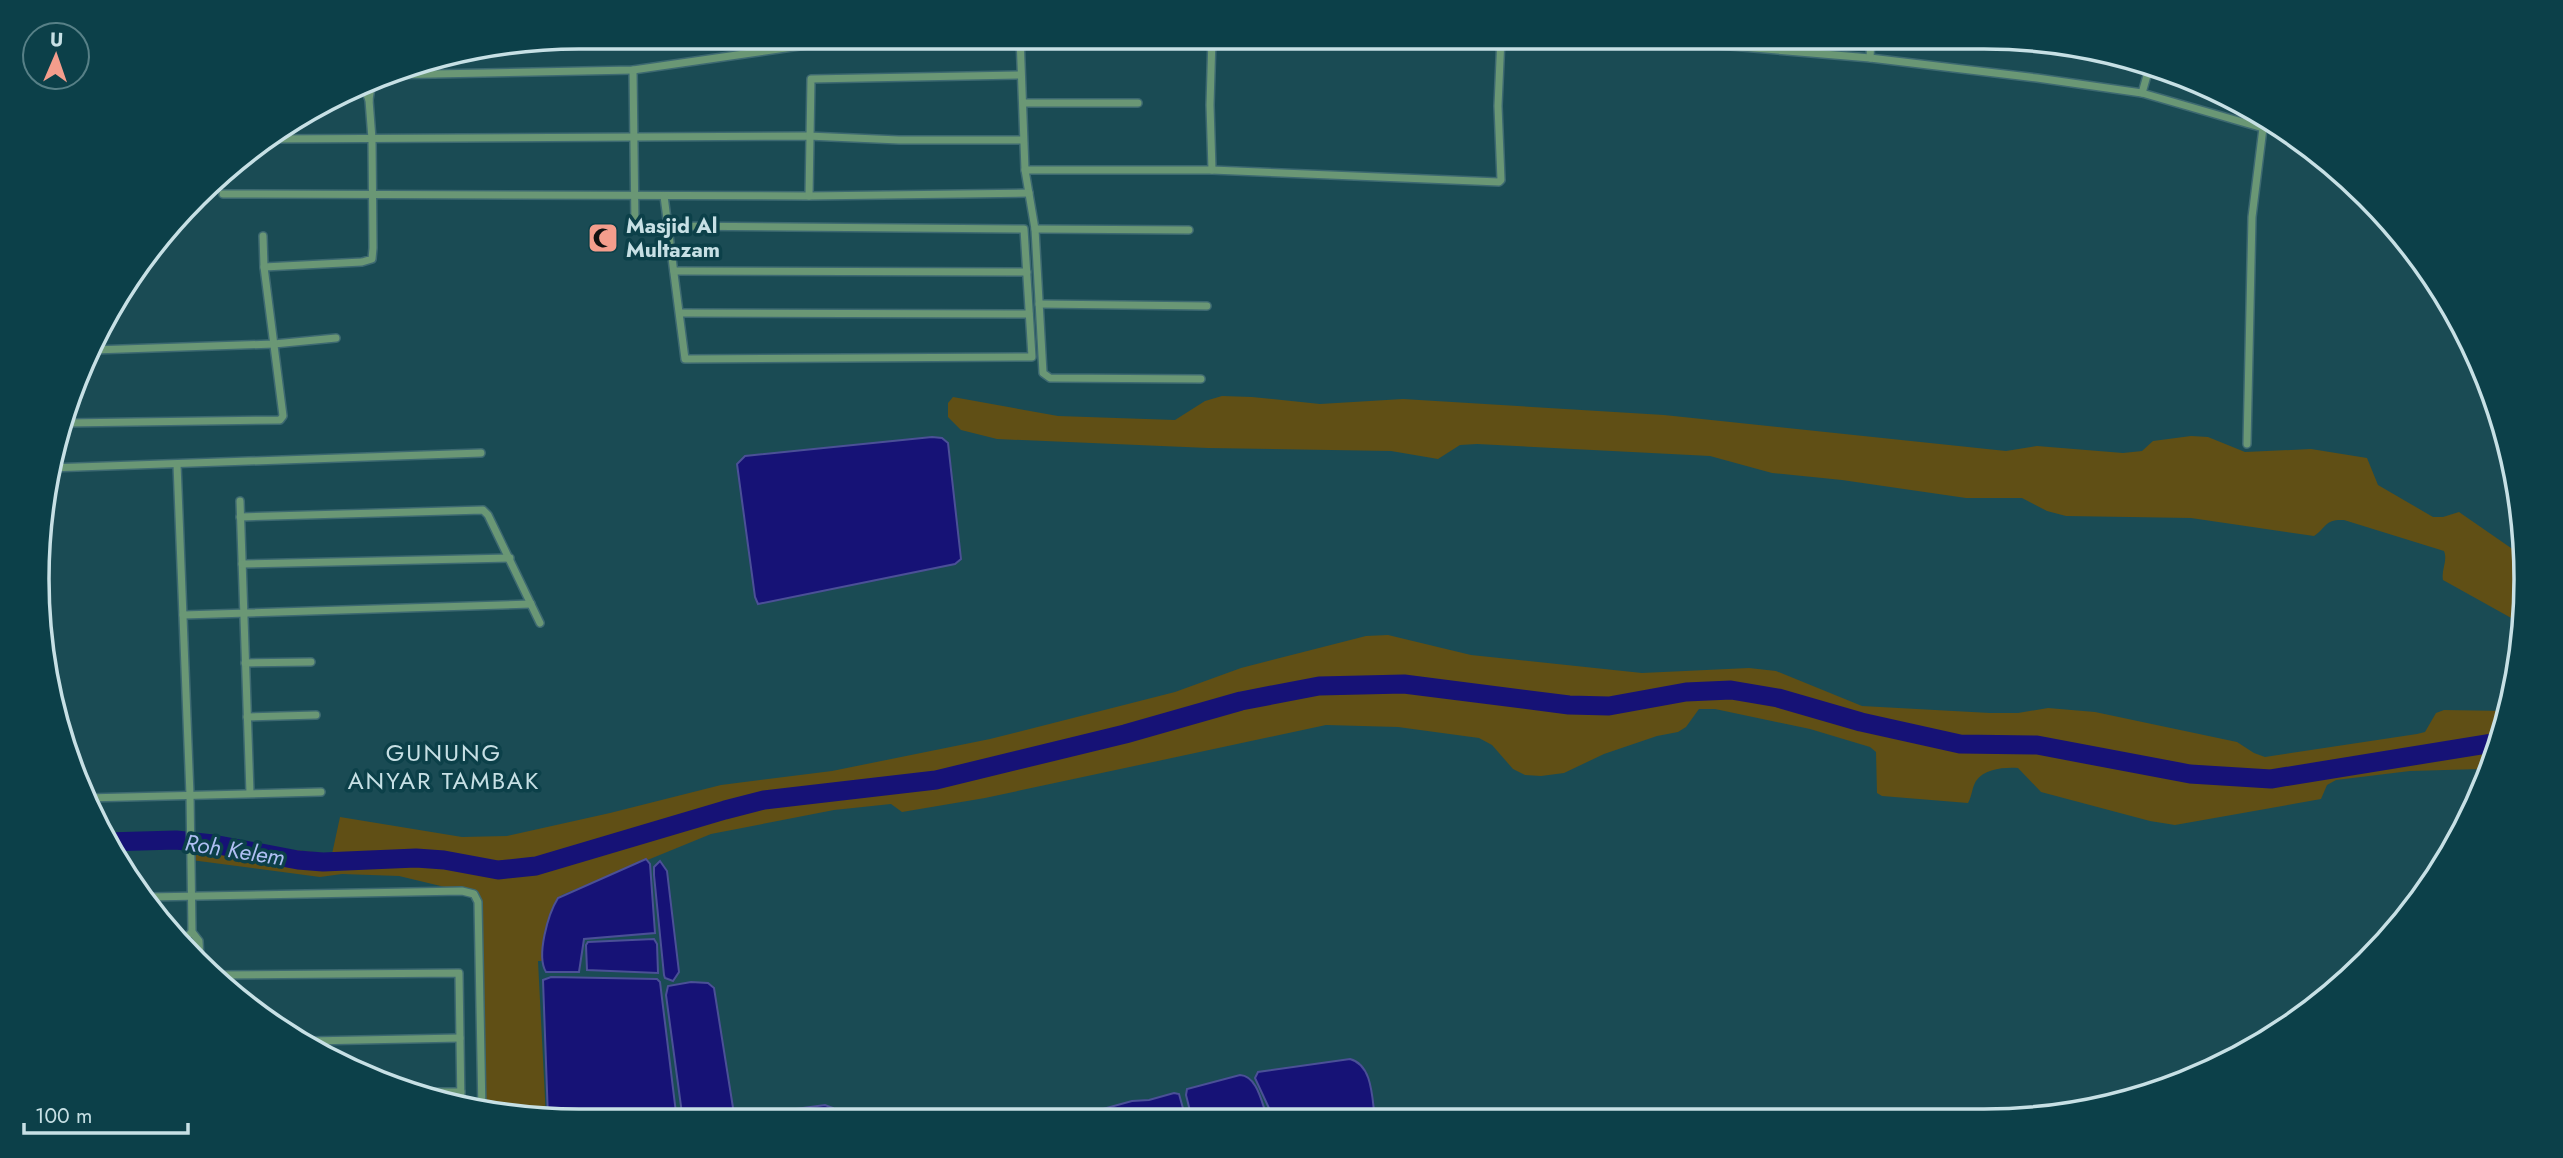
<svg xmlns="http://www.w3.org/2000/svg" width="2563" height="1158" viewBox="0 0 2563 1158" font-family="Jost,sans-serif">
<rect width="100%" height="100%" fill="#1a4b54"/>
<g fill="#604f15">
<polygon points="2157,67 2191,78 2222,94 2155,75"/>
<path d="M1222,396L1252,397L1320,404L1403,399L1664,415L2006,451L2037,446L2123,453L2142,451L2153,441L2191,436L2208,437L2245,452L2311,449L2367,458L2378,485L2433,517H2443L2459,512L2524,557L2526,579L2522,624L2443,580C2441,569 2448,561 2444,551L2344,520C2325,519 2327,527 2314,536L2191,518L2066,516L2047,511L2022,498H1966L1842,480L1772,473L1710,456L1477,444L1460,445L1438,459L1391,451L1208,448L997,439L961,430L948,417V403L953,397L1058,416L1175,420L1205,401Z"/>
<path d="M1388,635L1471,655L1642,673L1749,668L1776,671L1862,706L1990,713H2018L2048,708L2095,712L2237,742L2254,753L2265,757L2417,734L2425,732L2436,713L2444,710L2508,711L2489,772L2481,769L2410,771L2336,780L2327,785L2321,799L2175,825L2150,821L2041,792L2018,768C2004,767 1984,769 1976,781C1972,787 1972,796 1968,803L1882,796L1877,793L1876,752L1870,747L1810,729L1715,709H1699L1686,727L1678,732L1657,736L1604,754L1564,773L1541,776L1525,775L1513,769L1492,745L1479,738L1398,727L1326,725L985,798L902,812L891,804L834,810L711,834L562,895C547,910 542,940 542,961H538L546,1118L482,1112L478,902L474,894L399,876L342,874L320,877L191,860V832L274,848L332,854L340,817L462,837L507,836L610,813L721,785L832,771L990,739L1175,692L1241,668L1366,636Z"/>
</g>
<g fill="#161276" stroke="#4b5097" stroke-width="2">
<polygon points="932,437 942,438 948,443 961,559 955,564 758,604 755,597 737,464 745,456"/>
<path d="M646,859L650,864L655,933L584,939L579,972H546C536,956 548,914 558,898Z"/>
<polygon points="660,861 667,871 679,972 673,981 665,978 664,975 654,875 654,867"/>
<polygon points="654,939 657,944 658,973 587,970 586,945 588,942"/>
<polygon points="551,977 657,979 660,982 677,1121 579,1121 548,1118 543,980"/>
<polygon points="691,982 708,983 714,988 734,1114 737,1117 825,1105 833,1108 838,1120 683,1121 666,995 668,986"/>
<path d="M1350,1059C1373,1065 1372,1099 1375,1119H1274L1255,1078L1258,1072Z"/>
<path d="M1240,1075C1258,1076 1262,1105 1268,1119H1192L1186,1095L1187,1089Z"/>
<polygon points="1174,1093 1179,1094 1186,1119 1063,1120 1132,1101 1149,1100"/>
</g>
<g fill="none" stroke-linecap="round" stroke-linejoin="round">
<polyline stroke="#161276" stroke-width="19" points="106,842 176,840 213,844 298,860 323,862 416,858 444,860 498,870 536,866 725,810 764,800 936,780 1125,734 1241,701 1319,686 1404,684 1569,705 1609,706 1686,692 1731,690 1778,698 1861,722 1960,744 2037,745 2190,774 2271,779 2499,742"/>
<g stroke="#3d6971" stroke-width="10">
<g id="street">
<polyline points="1020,37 1025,170 1035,229 1043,373 1050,378 1201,379"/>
<polyline points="1212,37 1210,105 1212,170"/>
<polyline points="1625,37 1870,58 2037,78 2142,93 2263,128 2252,217 2247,444"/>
<polyline points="1870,58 1871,37"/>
<polyline points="633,70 635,226"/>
<polyline points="383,75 633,70 862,37"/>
<polyline points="363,85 369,100"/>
<polyline points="2142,93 2150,65"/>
<polyline points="1023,103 1138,103"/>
<polyline points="267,139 808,136 899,140 1023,140"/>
<polyline points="1025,170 1212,170 1499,182 1501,180 1498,106 1501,37"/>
<polyline points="223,194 809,196 1029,193"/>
<polyline points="664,196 685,359 1032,357 1024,229 668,226"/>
<polyline points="809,196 811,79 1020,75"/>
<polyline points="1035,229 1189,230"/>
<polyline points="264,267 362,262 372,259 373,248 372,139 369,100 372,80"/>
<polyline points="674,271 1027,272"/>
<polyline points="1039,304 1207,306"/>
<polyline points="680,313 1029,314"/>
<polyline points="93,350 274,344 336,338"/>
<polyline points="66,423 280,420 283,416 264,267 263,236"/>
<polyline points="177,464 190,795 192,932 199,941 200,960"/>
<polyline points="49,468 481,453"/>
<polyline points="240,501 250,793"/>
<polyline points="240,517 483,510 488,515 540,623"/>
<polyline points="242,564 510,558"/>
<polyline points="183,615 531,604"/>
<polyline points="245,663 311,662"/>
<polyline points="247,717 316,715"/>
<polyline points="86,798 321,792"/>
<polyline points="148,897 462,891 474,894 478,902 482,1112"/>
<polyline points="183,940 192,932"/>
<polyline points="212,975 459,973 461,1107"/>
<polyline points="309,1041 460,1038"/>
<polyline points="412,1092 461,1092"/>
</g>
</g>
<use href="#street" stroke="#6a9775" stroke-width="7"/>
</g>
<defs>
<g id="mosque-square" transform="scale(1.575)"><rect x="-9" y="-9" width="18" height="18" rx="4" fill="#f49d8c" stroke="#0c4049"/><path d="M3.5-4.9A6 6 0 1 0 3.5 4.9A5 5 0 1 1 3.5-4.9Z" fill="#111"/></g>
</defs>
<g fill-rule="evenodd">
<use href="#mosque-square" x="603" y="238"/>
</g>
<g text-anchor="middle" stroke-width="7" stroke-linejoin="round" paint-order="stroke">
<g font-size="21" font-weight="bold" fill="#c7e0e5" stroke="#0c4049" text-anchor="start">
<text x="626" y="233">Masjid Al<tspan x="626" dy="24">Multazam</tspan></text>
</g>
<g font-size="23" font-style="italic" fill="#afbff3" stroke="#0c4049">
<text transform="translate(235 850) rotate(9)" y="8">Roh Kelem</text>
</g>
<g font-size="24" letter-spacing="2" fill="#c7e0e5" stroke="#0c4049">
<text x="444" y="761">GUNUNG<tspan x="444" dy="28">ANYAR TAMBAK</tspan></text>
</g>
</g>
<path d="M0 0H2563V1158H0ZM579 49H1984A530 530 0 0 1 2514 579V579A530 530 0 0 1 1984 1109H579A530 530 0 0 1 49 579V579A530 530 0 0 1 579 49Z" fill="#0c4049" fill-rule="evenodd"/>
<path fill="none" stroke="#c7e0e5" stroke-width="3.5" d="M579 49H1984A530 530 0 0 1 2514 579V579A530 530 0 0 1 1984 1109H579A530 530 0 0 1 49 579V579A530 530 0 0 1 579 49Z"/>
<g transform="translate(56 56) rotate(2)"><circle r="33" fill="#0c4049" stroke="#578087" stroke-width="2"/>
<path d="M0-5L12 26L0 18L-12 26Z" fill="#f49d8c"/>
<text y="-10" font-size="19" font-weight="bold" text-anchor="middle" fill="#c7e0e5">U</text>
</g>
<path d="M24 1123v10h164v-10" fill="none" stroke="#c7e0e5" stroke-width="3.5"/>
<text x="35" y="1123" font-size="21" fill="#c7e0e5" stroke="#0c4049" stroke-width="5" paint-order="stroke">100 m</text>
</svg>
